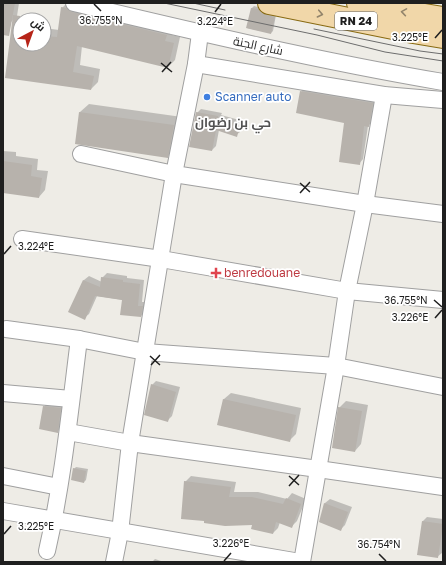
<svg xmlns="http://www.w3.org/2000/svg" width="446" height="565" viewBox="0 0 446 565" font-family="'Golos Text',Cairo,sans-serif">
<rect width="100%" height="100%" fill="#eeece6"/>
<g fill="#0003">
<polygon points="3,3 19,3 17,16 11,22 3,21"/>
<polygon points="67,3 173,28 172,35 180,37 175,60 168,67 82,46 80,65 100,69 98,82 91,89 6,77 20,25 20,44 44,44 44,28 59,30 62,8"/>
<polygon points="254,6 261,8 276,15 273,31 271,33 247,28 252,8"/>
<polygon points="306,87 377,99 372,122 368,126 363,159 359,164 345,122 301,91"/>
<polygon points="89,104 182,117 176,148 167,157 76,143 80,112"/>
<polygon points="201,109 222,113 221,115 243,121 240,132 236,135 219,130 216,146 212,150 197,113"/>
<polygon points="3,151 16,152 16,156 38,159 37,170 48,171 45,190 39,197 3,192"/>
<polygon points="107,273 127,276 127,278 144,280 142,302 146,302 145,312 141,316 123,300 97,296 89,314 84,318 70,312 84,280 89,276 102,282 102,278"/>
<polygon points="156,381 180,387 172,416 168,420 152,385"/>
<polygon points="231,393 301,408 296,434 289,441 219,425 224,399"/>
<polygon points="346,401 368,405 361,444 355,451 339,408"/>
<polygon points="48,402 65,404 62,427 57,432 44,407"/>
<polygon points="76,467 88,469 86,480 84,482 74,469"/>
<polygon points="191,476 236,482 234,492 258,492 287,499 292,493 306,499 297,521 292,526 280,522 278,528 273,533 253,524 185,482"/>
<polygon points="330,499 352,507 345,525 341,529 320,522 325,503"/>
<polygon points="427,517 443,519 443,544 442,553 437,557 418,554 423,521"/>
<polygon points="155,559 164,562 152,562"/>
</g>
<g fill="#b7b2ac">
<polygon points="3,3 15,3 9,36 3,35"/>
<polygon points="61,7 66,8 72,12 167,35 165,41 174,43 168,68 77,46 73,72 94,76 91,90 5,78 13,15 20,16 20,44 44,44 44,36 57,37"/>
<polygon points="251,8 259,9 261,13 266,15 275,17 271,34 246,28"/>
<polygon points="300,91 373,103 369,127 364,126 360,165 339,162 344,123 296,113"/>
<polygon points="79,112 174,125 168,158 75,144"/>
<polygon points="196,112 218,116 218,118 240,125 237,137 216,130 212,151 189,147"/>
<polygon points="3,161 32,165 31,176 42,178 39,198 3,193"/>
<polygon points="101,277 123,280 123,282 140,284 138,306 143,306 141,317 120,315 122,300 95,296 85,320 68,312 83,280 100,287"/>
<polygon points="151,384 176,392 168,422 144,415"/>
<polygon points="223,399 296,415 290,442 217,425"/>
<polygon points="43,406 61,408 58,433 39,429"/>
<polygon points="338,407 362,411 355,452 332,448"/>
<polygon points="73,468 86,471 84,483 71,480"/>
<polygon points="184,481 231,487 229,497 252,497 283,504 286,498 301,504 292,528 276,522 273,534 251,529 252,525 225,526 204,523 204,521 181,519"/>
<polygon points="324,503 348,512 341,531 319,522"/>
<polygon points="422,521 443,524 438,558 417,555"/>
</g>
<g fill="none" stroke-linecap="round" stroke-linejoin="round">
<g stroke="#a0a0a0" stroke-width="18">
<g id="minor">
<path d="M74,3C196,32 319,61 443,82"/>
<polyline points="196,64 200,33"/>
<polyline points="81,154 174,174 365,204 443,214"/>
<polyline points="22,239 161,259 347,291 443,300"/>
<polyline points="6,329 79,339 145,352 336,366 443,387"/>
<polyline points="3,393 71,399"/>
<polyline points="68,432 130,443 318,469 443,487"/>
<polyline points="3,476 59,487"/>
<polyline points="3,511 300,562"/>
<path d="M47,551C63,481 70,410 79,339"/>
<polyline points="114,562 120,532 130,443 174,174 196,64 384,95 443,100"/>
<polyline points="302,562 336,366 347,291 365,204 384,95"/>
</g>
</g>
<g stroke="#886a12" stroke-width="24">
<g id="primary">
<polyline points="269,3 413,32 443,37"/>
<polyline points="358,3 394,10 443,18"/>
</g>
</g>
<use href="#minor" stroke="#fff" stroke-width="16"/>
<use href="#primary" stroke="#f1d7a9" stroke-width="22"/>
<g stroke="#6d6d6d" stroke-width="1">
<polyline points="164,3 317,35 385,52 443,61"/>
<polyline points="193,3 225,10"/>
<polyline points="314,29 420,51 443,54"/>
</g>
</g>
<defs><path id="oneway-chevron" d="M-2-3.5L2.5 0L-2 3.5" fill="none" stroke-width="1.6" stroke-linecap="round" stroke-linejoin="round"/></defs>
<g stroke="#92846b">
<use href="#oneway-chevron" transform="translate(404 12) rotate(-171)"/>
<use href="#oneway-chevron" transform="translate(320 14) rotate(12)"/>
</g>
<path fill="none" stroke="#1f1f1f" stroke-width="1.5" d="M94,4L101,11M215,12L221,4M435,38L442,30M161,63L172,72M162,72L171,62M300,183L310,192M300,193L310,182M4,254L11,246M434,300L442,307M435,318L442,310M150,356L160,365M151,365L160,355M289,476L299,485M289,486L299,475M4,534L11,526M379,554L386,561M224,561L231,553"/>
<circle fill="#3f7fe0" stroke="#fff" stroke-width="1.5" cx="207" cy="97" r="4"/>
<path fill="#e0444e" stroke="#fff" stroke-width="1.5" d="M214 267h4v4h4v4h-4v4h-4v-4h-4v-4h4z"/>
<g text-anchor="middle" stroke-width="3.5" stroke-linejoin="round" paint-order="stroke">
<rect fill="#fff" stroke="#626262" stroke-width="1" x="335" y="12" width="42" height="18" rx="3"/>
<g font-size="11" font-weight="bold" fill="#1f1f1f">
<text x="356" y="25">RN 24</text>
</g>
<g font-size="12" fill="#1f1f1f" stroke="#fff">
<text transform="translate(258 46) rotate(12)" y="4">شارع الجنة</text>
</g>
<g font-size="12" fill="#366cbe" stroke="#fff" text-anchor="start">
<text x="215" y="101">Scanner auto</text>
</g>
<g font-size="12" fill="#be3a42" stroke="#fff" text-anchor="start">
<text x="224" y="277">benredouane</text>
</g>
<g font-size="13" font-weight="bold" fill="#525252" stroke="#fff">
<text x="233" y="127">حي بن رضوان</text>
</g>
</g>
<g font-size="10" text-anchor="middle" fill="#1f1f1f" stroke="#fff" stroke-width="3.5" stroke-linejoin="round" paint-order="stroke">
<text x="101" y="24">36.755°N</text>
<text x="215" y="25">3.224°E</text>
<text x="410" y="41">3.225°E</text>
<text x="36" y="250">3.224°E</text>
<text x="406" y="304">36.755°N</text>
<text x="410" y="321">3.226°E</text>
<text x="36" y="530">3.225°E</text>
<text x="231" y="547">3.226°E</text>
<text x="379" y="548">36.754°N</text>
</g>
<rect width="446" height="565" fill="none" stroke="#1f1f1f" stroke-width="8"/>
<g transform="translate(32 32) rotate(41)"><circle r="19" fill="#ffffff" stroke="#a5a5a5"/>
<path d="M0-3L7 15L0 10L-7 15Z" fill="#b62418"/>
<text y="-6" font-size="11" font-weight="bold" text-anchor="middle" fill="#1f1f1f">ش</text>
</g>
</svg>
